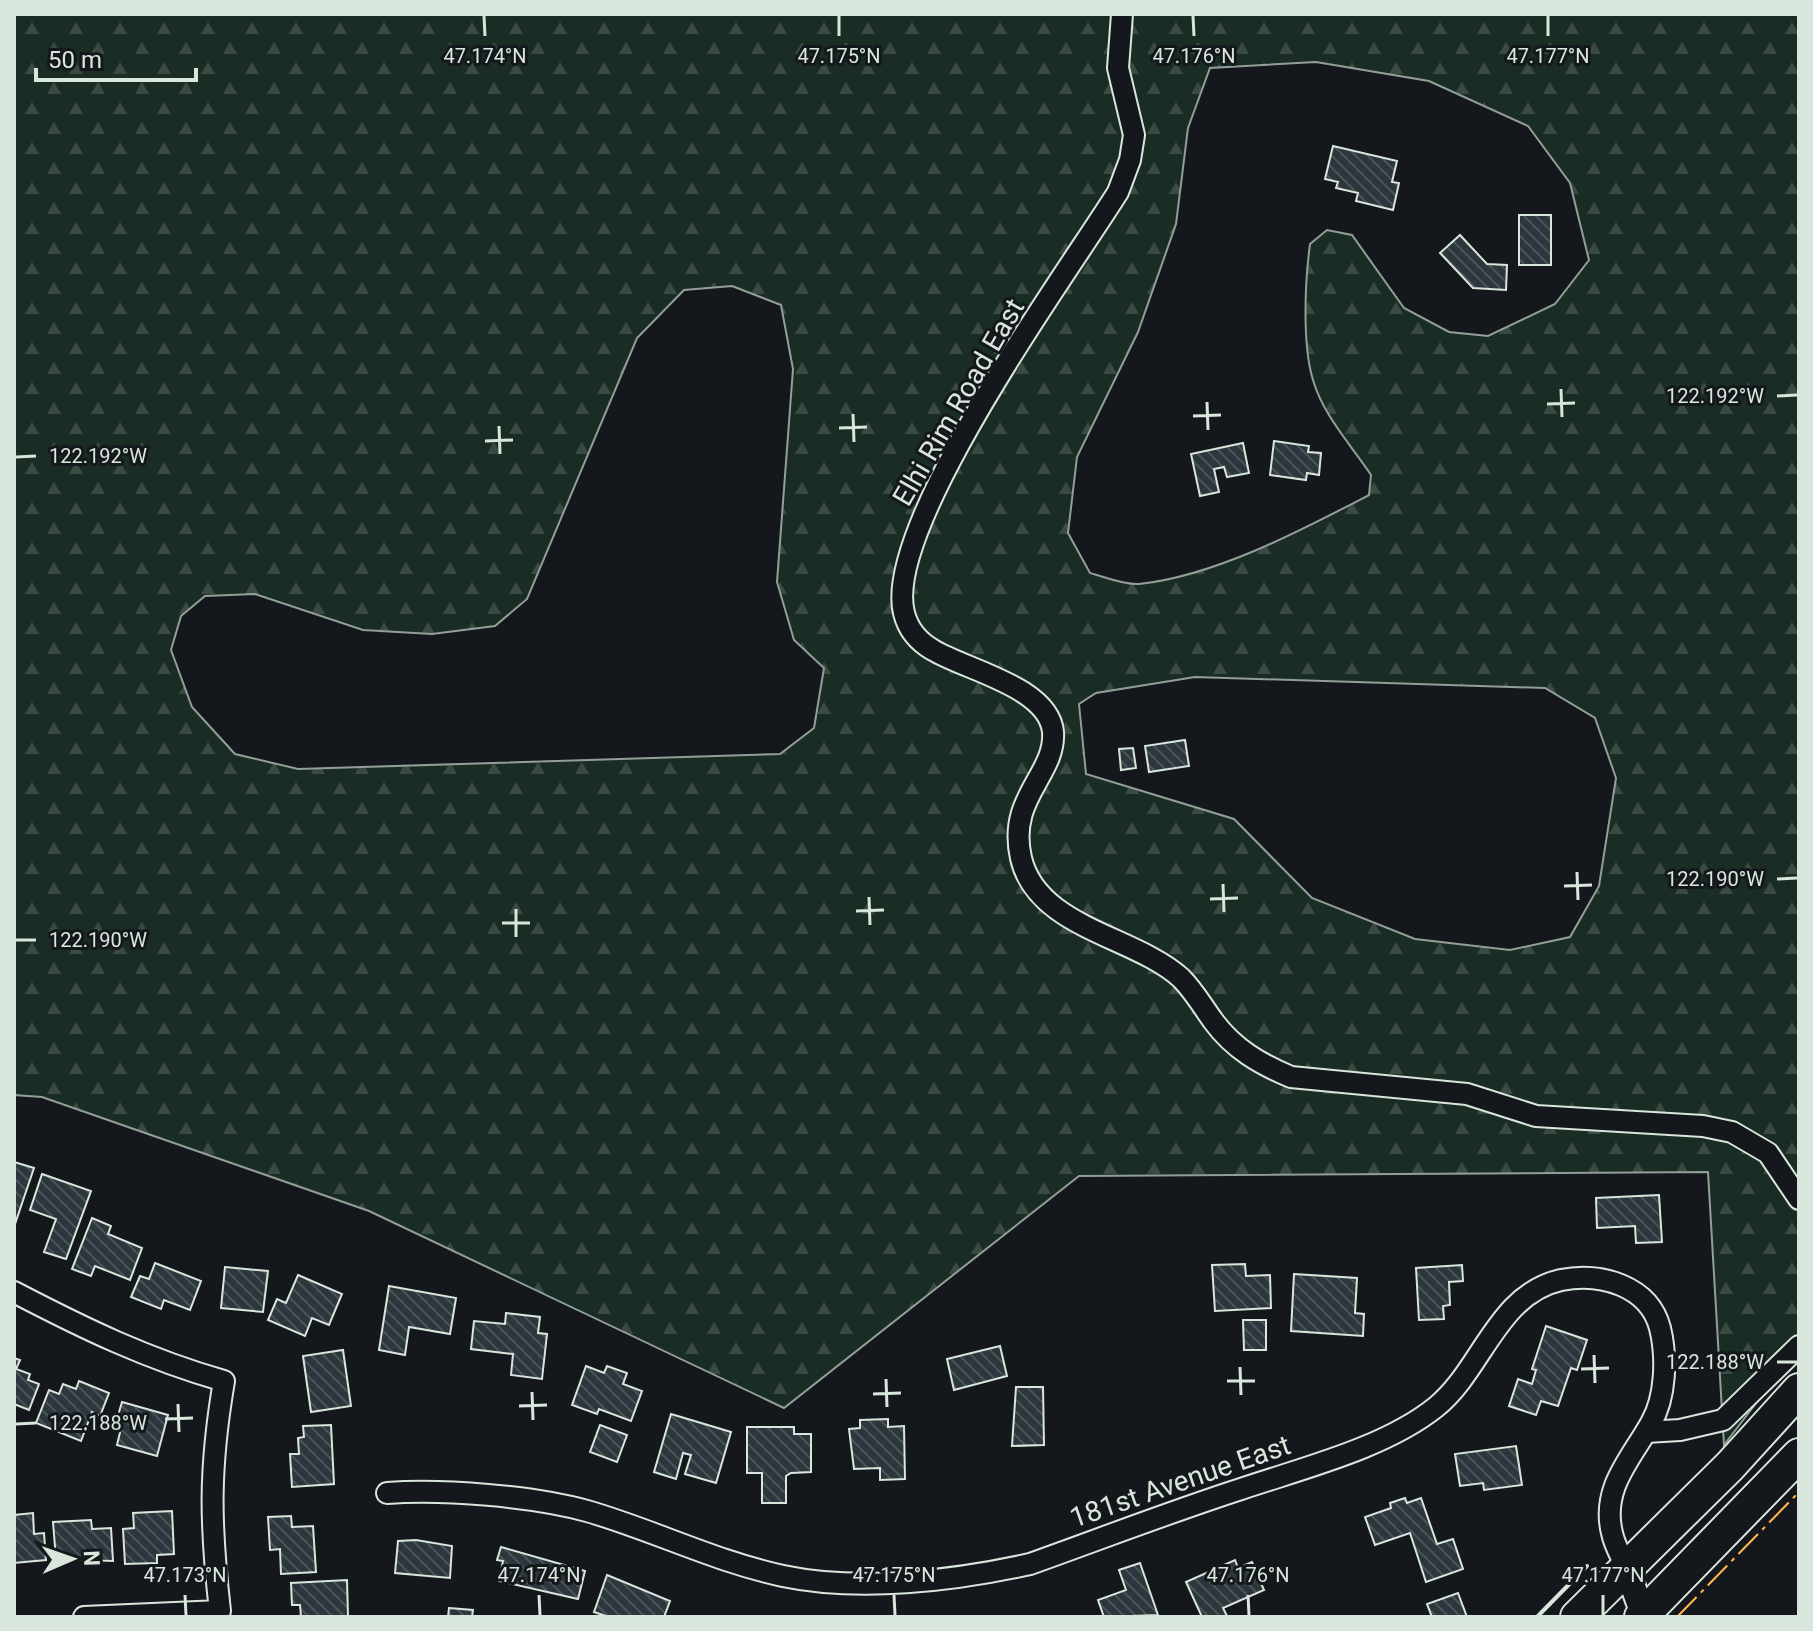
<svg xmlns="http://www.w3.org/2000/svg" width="1813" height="1631" viewBox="0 0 1813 1631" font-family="Roboto,sans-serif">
<defs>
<pattern id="forest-firs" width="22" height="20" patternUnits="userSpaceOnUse" patternTransform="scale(2)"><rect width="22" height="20" fill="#1a2d24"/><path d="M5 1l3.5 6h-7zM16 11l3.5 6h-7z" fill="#3b4b43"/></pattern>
<pattern id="building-back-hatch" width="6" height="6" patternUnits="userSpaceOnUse" patternTransform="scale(2)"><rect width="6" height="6" fill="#2c363c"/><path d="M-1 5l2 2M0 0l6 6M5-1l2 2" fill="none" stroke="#4a5358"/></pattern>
</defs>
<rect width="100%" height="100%" fill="#14181c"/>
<path fill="url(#forest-firs)" stroke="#939e99" stroke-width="2" fill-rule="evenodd" d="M14,14H1799V1347L1724,1445L1708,1172L1079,1176L784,1408L369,1211L42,1097L14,1095ZM1316,62L1429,81L1528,126L1570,183L1589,260L1555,304L1488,336L1449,332L1404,308L1352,235L1327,230L1310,244C1305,281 1302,344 1313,380C1323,415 1351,445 1371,475L1369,495C1302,530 1215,576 1139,584C1124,585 1105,577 1090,573L1068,533L1077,457L1138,332L1176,224L1188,128L1210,68ZM732,286L781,305L793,369L777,582L794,640L824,668L814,728L780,754L298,769L235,754L192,707L171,650L181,616L205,596L255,594L363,630L432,634L495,626L527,599L637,338L684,290ZM1195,677L1545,688L1595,718L1616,778L1599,886L1570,937L1510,950L1415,939L1312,898L1234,819L1086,774L1079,704L1096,693Z"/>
<g fill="url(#building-back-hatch)" stroke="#d8e6dc" stroke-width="2">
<polygon points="1333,146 1397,161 1392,182 1399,183 1393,210 1356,201 1358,193 1336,188 1338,182 1325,179"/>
<rect x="1519" y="215" width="32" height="50"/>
<polygon points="1460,235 1487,264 1507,265 1506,290 1473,288 1440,253"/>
<polygon points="1274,441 1309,446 1308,452 1321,453 1319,475 1307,473 1306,480 1270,475"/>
<polygon points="1243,443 1249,473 1227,477 1224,467 1214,469 1219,492 1200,496 1191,454"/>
<polygon points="1185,740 1189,766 1149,772 1145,746"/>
<polygon points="1133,748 1136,768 1121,770 1119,749"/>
<polygon points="14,1162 34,1168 15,1224 14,1224"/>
<polygon points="42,1174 91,1191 66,1259 44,1252 56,1219 30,1210"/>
<polygon points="1659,1195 1662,1242 1636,1243 1635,1226 1597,1228 1596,1198"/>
<polygon points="92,1218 111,1226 108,1234 142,1248 130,1280 95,1266 91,1276 72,1269"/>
<polygon points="155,1263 201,1281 190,1310 164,1300 161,1309 131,1297 140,1276 149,1279"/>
<polygon points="1245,1264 1246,1276 1270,1275 1271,1308 1215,1311 1212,1265"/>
<polygon points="1462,1265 1463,1281 1449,1282 1450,1305 1443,1306 1444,1319 1419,1320 1416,1268"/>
<polygon points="225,1267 268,1271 263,1312 221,1308"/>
<polygon points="1294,1274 1357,1278 1355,1313 1364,1314 1363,1336 1291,1331"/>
<polygon points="298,1275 342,1294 329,1325 312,1318 305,1336 268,1320 277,1299 286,1303"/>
<polygon points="389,1286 456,1298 450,1334 409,1327 405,1355 379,1350"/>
<polygon points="506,1313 540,1317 538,1333 547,1334 542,1379 511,1375 513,1354 471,1349 474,1321 505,1324"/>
<polygon points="1243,1320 1266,1320 1266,1350 1244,1350"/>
<polygon points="1546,1326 1587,1340 1577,1370 1571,1368 1558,1406 1541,1401 1536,1415 1509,1406 1518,1379 1532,1384 1536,1370 1532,1369"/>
<polygon points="1000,1346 1007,1376 954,1390 947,1359"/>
<polygon points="343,1350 351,1406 311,1412 303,1356"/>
<polygon points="14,1358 20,1360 16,1369 30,1374 28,1380 39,1384 29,1410 14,1404"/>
<polygon points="586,1366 604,1373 607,1366 627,1373 623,1384 642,1391 631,1421 599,1409 597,1414 572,1405"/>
<polygon points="79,1381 109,1393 100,1416 92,1412 81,1441 36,1423 49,1390 59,1394 63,1384 76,1389"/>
<polygon points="1016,1387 1043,1387 1044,1445 1012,1446"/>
<polygon points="122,1402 168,1415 157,1456 117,1445 122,1424 116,1422"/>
<polygon points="671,1414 731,1432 716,1483 685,1474 691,1455 683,1453 676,1479 654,1472"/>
<polygon points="888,1419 888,1427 904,1426 905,1479 880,1480 880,1468 854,1469 849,1429 860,1428 860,1420"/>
<polygon points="331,1425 334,1484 292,1487 290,1454 299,1454 298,1438 304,1437 303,1426"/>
<polygon points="600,1425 627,1435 617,1462 590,1452"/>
<polygon points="747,1427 794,1427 794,1434 811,1434 811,1472 791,1473 786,1476 786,1503 762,1503 762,1473 747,1473"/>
<polygon points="1516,1446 1522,1485 1484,1490 1483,1483 1460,1486 1455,1454"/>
<polygon points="1405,1498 1407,1503 1421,1498 1437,1544 1453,1539 1463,1569 1426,1582 1410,1533 1375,1545 1365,1517 1391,1508 1390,1503"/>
<polygon points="172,1511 174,1554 157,1555 157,1563 125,1564 123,1529 134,1528 133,1513"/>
<polygon points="33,1513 34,1534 44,1533 46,1560 14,1563 14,1515"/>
<polygon points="291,1516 292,1527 313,1526 316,1572 281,1574 280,1549 270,1550 268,1517"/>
<polygon points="91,1520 92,1529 111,1528 113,1561 56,1559 53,1522"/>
<polygon points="416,1540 452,1546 450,1578 395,1573 398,1541"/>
<polygon points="501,1547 585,1571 578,1599 499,1581 503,1561 497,1560"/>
<polygon points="1235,1560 1238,1568 1252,1562 1264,1590 1223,1608 1227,1616 1202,1617 1186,1582"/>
<polygon points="1140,1563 1158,1615 1104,1617 1098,1600 1126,1590 1119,1570"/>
<polygon points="607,1575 670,1601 664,1617 609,1617 594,1612"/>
<polygon points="347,1580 348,1616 301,1617 300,1605 292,1605 291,1583"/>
<polygon points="1458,1593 1467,1617 1432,1617 1427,1604"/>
<polygon points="449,1608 473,1610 472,1617 448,1617"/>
</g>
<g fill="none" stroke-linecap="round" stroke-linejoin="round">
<g stroke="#d8e6dc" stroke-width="24">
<g id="minor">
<path d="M1122,14L1118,68L1134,135L1130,160L1118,192C1068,272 882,527 904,613C908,629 919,642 933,650C966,670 1049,687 1053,732C1056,775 1007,797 1021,858C1037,928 1135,936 1181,978C1194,991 1203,1007 1214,1022C1234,1049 1260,1064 1291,1077L1467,1094L1536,1116L1703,1126L1732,1132L1768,1153L1799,1199"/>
<path d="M14,1292C85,1329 147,1359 224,1381C209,1469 210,1523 220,1611L84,1617"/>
<polyline points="1646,1432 1680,1430 1723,1420 1799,1346"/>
<path d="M387,1493C443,1489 533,1496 587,1511C653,1530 714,1561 783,1576C859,1592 954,1581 1030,1564C1100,1539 1170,1512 1241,1489C1303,1468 1385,1448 1436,1407C1482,1370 1497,1294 1561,1280C1601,1272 1649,1286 1660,1328C1667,1357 1666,1397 1651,1423C1631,1459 1601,1488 1612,1533C1614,1544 1621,1556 1626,1567"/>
</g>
</g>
<g stroke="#d8e6dc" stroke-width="28">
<polyline id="tertiary" points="1626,1567 1644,1617"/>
</g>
<g stroke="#d8e6dc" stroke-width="36">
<g id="trunk">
<polyline points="1577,1617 1730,1466 1799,1390"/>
<polyline points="1641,1617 1799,1455"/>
</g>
</g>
<use href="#minor" stroke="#14181c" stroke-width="20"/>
<use href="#tertiary" stroke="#14181c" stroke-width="24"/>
<use href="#trunk" stroke="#14181c" stroke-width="32"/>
<polyline stroke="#d8e6dc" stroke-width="4" points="1537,1617 1587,1566"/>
<polyline stroke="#ffb74d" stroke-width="2" stroke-dasharray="28 6 4 6" stroke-linecap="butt" points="1677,1617 1799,1492"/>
</g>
<path fill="none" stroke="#d8e6dc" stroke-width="3" d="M484,16L485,36M839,16V36M1193,16L1194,36M1548,16V36M1561,389L1562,417M1777,396L1797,395M1207,402L1208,430M1547,404L1575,403M853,414L854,442M1193,416L1221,415M499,426L500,454M839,428L867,427M485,441L513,440M16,457L36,456M1577,872L1578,900M1777,879L1797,878M1223,884L1224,912M1564,886L1592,885M869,897L870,925M1210,899L1238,898M516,909V937M856,911L884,910M502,923H530M16,940H36M1594,1355L1595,1383M1777,1362H1797M1240,1367L1241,1395M1581,1369L1609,1368M886,1379L887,1407M1227,1381H1255M532,1392L533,1420M873,1394L901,1393M178,1404L179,1432M519,1406L547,1405M165,1419L193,1418M16,1424L36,1423M185,1595L186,1615M539,1595L540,1615M894,1595L895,1615M1248,1595L1249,1615M1603,1595V1615"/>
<g text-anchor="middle" stroke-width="6" stroke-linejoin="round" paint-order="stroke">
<g font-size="28" fill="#d8e6dc" stroke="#14181c">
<text transform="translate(958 402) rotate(-60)" y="10">Elhi Rim Road East</text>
<text transform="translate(1180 1481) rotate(-19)" y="10">181st Avenue East</text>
</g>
</g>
<g font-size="20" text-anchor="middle" fill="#d8e6dc" stroke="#14181c" stroke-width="6" stroke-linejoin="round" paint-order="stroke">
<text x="485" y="63">47.174°N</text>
<text x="839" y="63">47.175°N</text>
<text x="1194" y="63">47.176°N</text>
<text x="1548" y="63">47.177°N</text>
<text x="1715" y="403">122.192°W</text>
<text x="98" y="463">122.192°W</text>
<text x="1715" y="886">122.190°W</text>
<text x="98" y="947">122.190°W</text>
<text x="1715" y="1369">122.188°W</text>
<text x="98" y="1430">122.188°W</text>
<text x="185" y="1582">47.173°N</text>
<text x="539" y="1582">47.174°N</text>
<text x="894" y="1582">47.175°N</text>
<text x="1248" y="1582">47.176°N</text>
<text x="1603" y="1582">47.177°N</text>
</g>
<rect width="1813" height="1631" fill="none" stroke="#d8e6dc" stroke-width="32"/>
<g transform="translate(72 1559) rotate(88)" stroke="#14181c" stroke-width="6" paint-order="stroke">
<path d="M0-6L14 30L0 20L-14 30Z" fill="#d8e6dc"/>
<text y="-12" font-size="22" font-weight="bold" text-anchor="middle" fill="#d8e6dc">N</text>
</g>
<path d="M36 68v12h160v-12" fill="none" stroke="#d8e6dc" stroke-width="4"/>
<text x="48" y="68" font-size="24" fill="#d8e6dc" stroke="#14181c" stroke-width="6" paint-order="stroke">50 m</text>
</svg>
